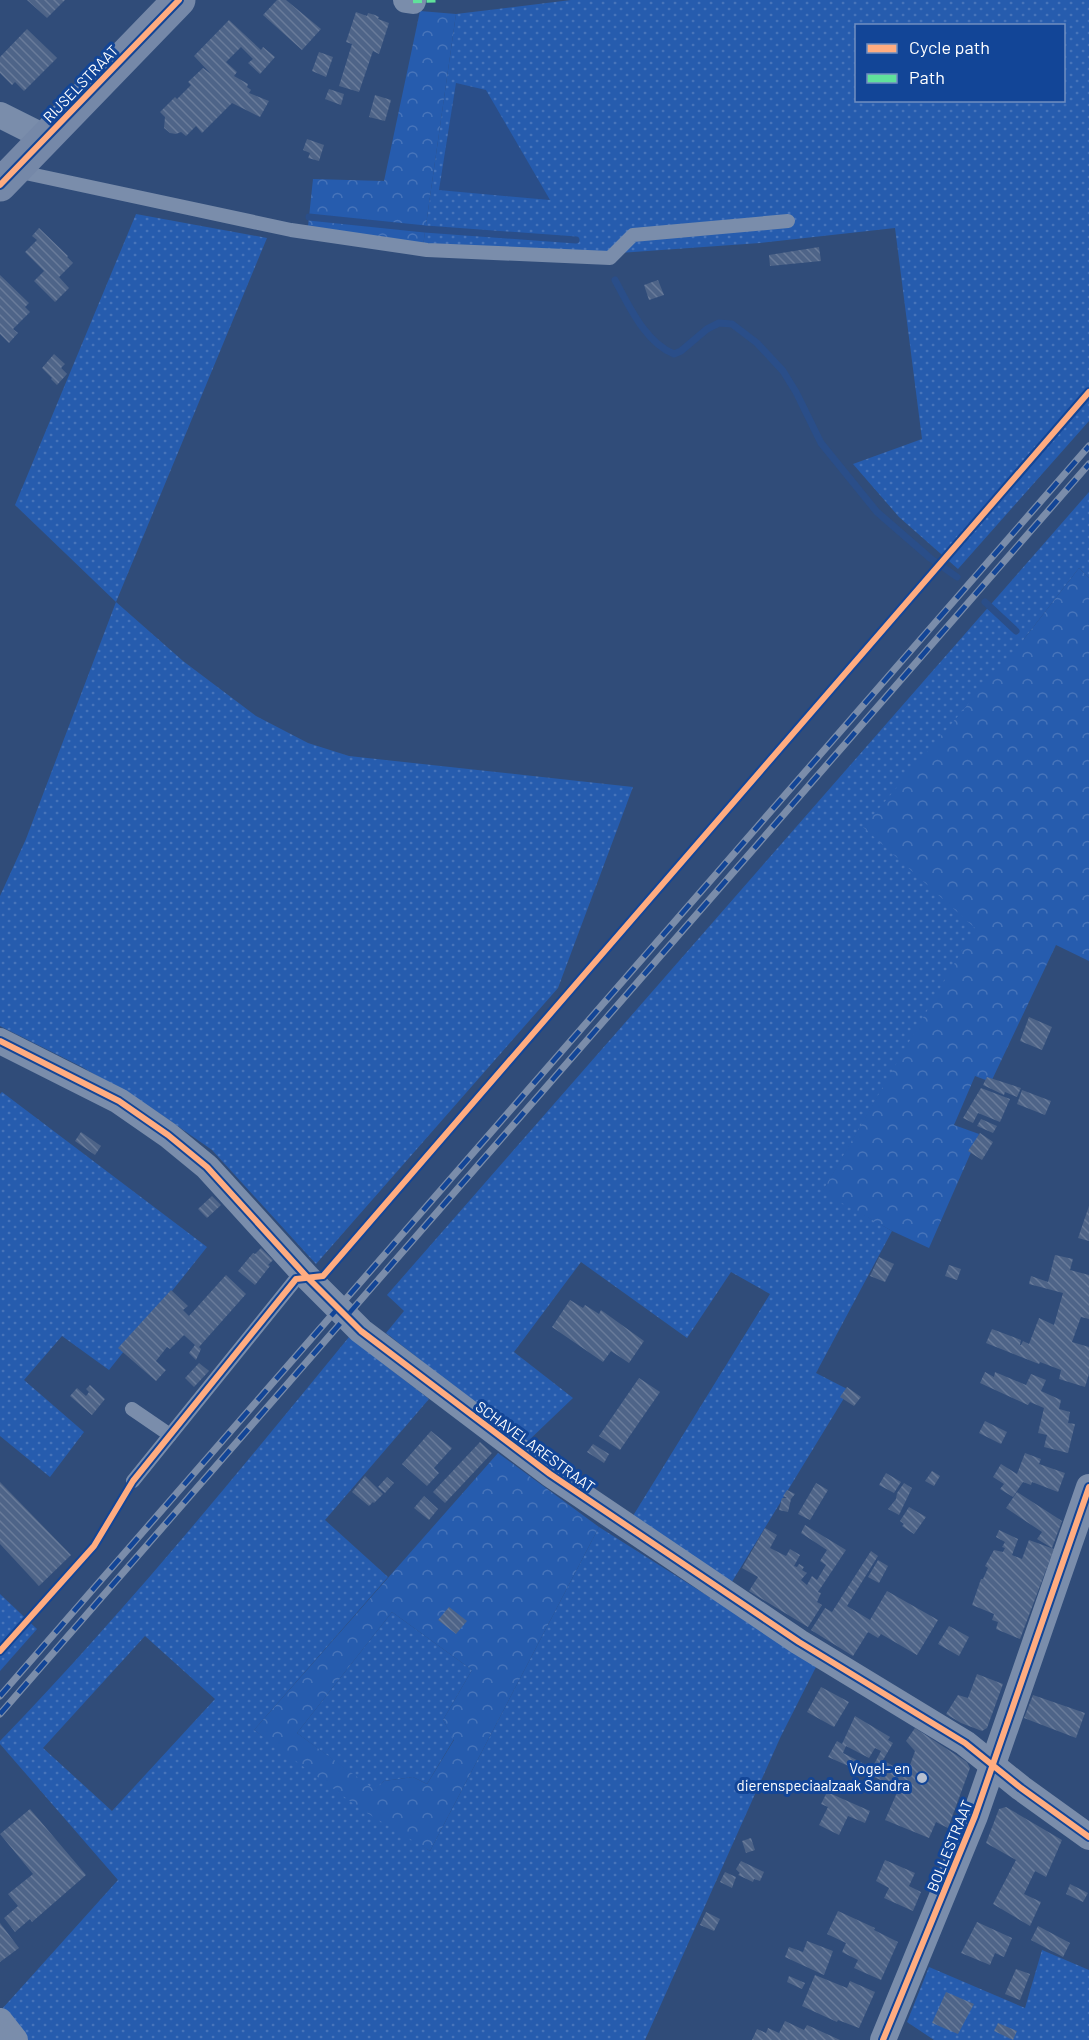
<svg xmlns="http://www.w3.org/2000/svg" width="1089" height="2040" viewBox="0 0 1089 2040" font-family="Barlow,sans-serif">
<defs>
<pattern id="grass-dots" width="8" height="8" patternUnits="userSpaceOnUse" patternTransform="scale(1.5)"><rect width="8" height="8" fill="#265cae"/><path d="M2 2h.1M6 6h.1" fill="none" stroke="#4774ba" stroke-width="1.8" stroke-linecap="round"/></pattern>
<pattern id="forest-crowns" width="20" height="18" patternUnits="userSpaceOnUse" patternTransform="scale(1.5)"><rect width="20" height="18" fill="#265cae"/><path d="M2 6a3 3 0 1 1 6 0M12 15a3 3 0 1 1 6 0" fill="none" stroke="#4774ba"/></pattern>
<pattern id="building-back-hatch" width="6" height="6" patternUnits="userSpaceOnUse" patternTransform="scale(1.5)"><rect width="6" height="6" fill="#4e6488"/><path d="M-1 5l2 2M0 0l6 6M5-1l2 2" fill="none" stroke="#697b9a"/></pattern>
</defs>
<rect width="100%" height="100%" fill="#304c79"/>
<g fill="url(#grass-dots)" fill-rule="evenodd">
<path d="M571,0H1089V421L958,569L899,517L853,464L922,439L895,228L760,243L605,254L423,246L456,14ZM856,26H1064V100H856Z"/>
<polygon points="136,214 267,238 116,602 183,661 256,716 308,743 349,756 633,787 558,988 316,1264 212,1150 156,1111 82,1067 0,1026 0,896 26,839 116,602 15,505"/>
<polygon points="1089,492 1089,578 1079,568 1024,639 976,928 823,1191 892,1231 816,1373 849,1390 730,1585 631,1519 770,1294 731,1272 687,1338 581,1262 514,1352 573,1398 526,1443 386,1333 404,1311 387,1295"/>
<polygon points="2,1092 207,1247 109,1370 62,1336 24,1380 84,1432 50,1477 0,1436 0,1094"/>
<path d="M349,1337L429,1399L325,1520L388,1577L254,1730L430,1851L599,1527L817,1665L781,1736L645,2040H26L2,2009L118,1880L0,1744V1741C124,1613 236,1475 349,1337ZM145,1636L215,1699L112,1811L43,1748Z"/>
<polygon points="0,1594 37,1629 0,1671"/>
<polygon points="392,1612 472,1670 443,1720 454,1739 427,1784 413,1777 384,1781 375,1791 297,1733"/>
<polygon points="1042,1950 1089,1970 1089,2040 934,2040 907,2022 929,1967 1025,2008"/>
</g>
<g fill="url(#forest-crowns)" fill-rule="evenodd">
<polygon points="420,11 456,14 423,246 307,236 313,179 384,181"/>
<polygon points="1079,568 1089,578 1089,961 1056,945 991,1082 975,1076 954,1125 979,1134 929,1248 892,1231 822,1192 975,928 863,827 1024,639"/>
<path d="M498,1453L599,1527L430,1851L362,1810L254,1730ZM392,1612L472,1670L443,1720L454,1740L427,1784L413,1777L384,1781L375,1790L297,1733Z"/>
</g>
<polygon fill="#2a4e89" points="456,83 486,90 550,200 439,190"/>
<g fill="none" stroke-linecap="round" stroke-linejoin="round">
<g stroke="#2a4e89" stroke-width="7">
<polyline points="309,217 425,229 576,240"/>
<path d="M615,280C629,306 645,342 674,354L681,351L707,329L719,323L732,324L757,343L783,371L796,392L821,443L877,512L930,558L957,577"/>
<polyline points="985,602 1016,631"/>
</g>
</g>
<g fill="url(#building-back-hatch)" fill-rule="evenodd">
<polygon points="27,0 65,0 47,18"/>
<polygon points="277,0 286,0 321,29 302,50 263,15"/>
<polygon points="356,12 367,16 368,13 375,15 379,17 378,19 389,23 379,54 373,51 359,92 339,86 352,44 346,42"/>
<polygon points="229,20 261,50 263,47 275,57 260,74 248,63 253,59 241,47 226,62 237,72 234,76 248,84 247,87 251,90 249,93 269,101 260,117 232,103 202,133 196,126 186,136 181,132 176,134 170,133 164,128 165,117 160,112 175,97 177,99 191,85 188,82 203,68 211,74 194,56"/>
<polygon points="27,29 57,58 24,91 15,82 12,85 0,73 0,57"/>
<polygon points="319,52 333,57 326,77 312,71"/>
<polygon points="329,89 344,94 341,105 325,99"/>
<polygon points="375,95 391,100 385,121 369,117"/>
<polygon points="307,139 324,145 319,161 308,158 310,153 303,150"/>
<polygon points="39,228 68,256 67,257 73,263 59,277 69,288 55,302 34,281 44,271 25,252 37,240 32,236"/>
<polygon points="819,247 821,261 770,266 769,255"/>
<polygon points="0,275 29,303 25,307 30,312 13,329 18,333 9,343 0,334"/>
<polygon points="658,280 664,295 649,300 644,285"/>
<polygon points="54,354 65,364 61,368 67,374 57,385 51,379 52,378 42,368"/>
<polygon points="1029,1017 1052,1027 1042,1050 1020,1041"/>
<polygon points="987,1077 1021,1088 1017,1097 1005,1092 1004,1095 983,1085"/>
<polygon points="981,1088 1010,1099 1000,1122 978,1113 973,1123 963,1118"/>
<polygon points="1022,1090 1051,1101 1045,1115 1017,1104"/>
<polygon points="981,1119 997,1126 993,1133 977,1126"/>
<polygon points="81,1132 101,1146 95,1155 75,1141"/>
<polygon points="980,1133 993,1142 982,1160 968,1151"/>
<polygon points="212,1196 221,1205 207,1218 198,1209"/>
<polygon points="1089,1206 1089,1241 1078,1238"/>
<polygon points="261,1248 273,1260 268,1265 270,1266 255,1285 238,1271 253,1253 255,1254"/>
<polygon points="1055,1255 1073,1259 1070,1270 1089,1275 1089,1319 1081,1317 1072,1342 1089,1347 1089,1374 1085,1387 1059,1379 1061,1370 1040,1362 1039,1364 986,1343 992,1329 1021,1340 1020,1345 1021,1345 1023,1341 1029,1344 1039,1318 1054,1325 1063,1293 1029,1284 1031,1276 1048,1282"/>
<polygon points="879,1257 894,1264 885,1282 870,1276"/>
<polygon points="949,1265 961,1269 957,1280 945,1276"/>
<polygon points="226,1275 246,1294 199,1347 201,1349 196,1360 189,1353 195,1345 184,1335 170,1349 167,1347 156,1361 166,1370 156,1381 118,1348 171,1290 188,1306 183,1310 189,1316"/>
<polygon points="570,1300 583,1308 585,1305 599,1314 601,1310 644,1341 629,1363 611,1351 603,1362 552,1327"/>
<polygon points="199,1363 209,1371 194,1387 185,1378"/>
<polygon points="985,1372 994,1377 995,1372 1026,1385 1031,1374 1046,1380 1041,1391 1061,1400 1059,1409 1070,1412 1068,1423 1075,1424 1068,1453 1044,1447 1047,1435 1038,1433 1044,1408 1030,1402 1028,1405 980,1383"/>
<polygon points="639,1378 660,1392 620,1450 599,1436"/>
<polygon points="90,1385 105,1399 92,1415 70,1396 77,1388 86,1396 89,1392 86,1389"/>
<polygon points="847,1387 861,1397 854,1406 840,1397"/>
<polygon points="985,1421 1007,1432 1001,1444 979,1433"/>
<polygon points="431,1431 452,1448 434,1468 439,1473 427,1486 402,1464"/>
<polygon points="480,1442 492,1453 445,1503 433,1492"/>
<polygon points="593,1444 609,1454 604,1463 587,1452"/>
<polygon points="1025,1453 1041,1459 1039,1464 1065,1473 1058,1492 1032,1482 1031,1485 1023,1482 1013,1497 1000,1489 1004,1484 993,1477 1001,1464 1017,1474"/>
<polygon points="932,1471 940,1476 934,1486 925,1481"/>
<polygon points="886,1473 901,1482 894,1493 879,1485"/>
<polygon points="365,1476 383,1494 374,1503 373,1502 369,1506 352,1492"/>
<polygon points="387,1477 394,1483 385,1493 378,1487"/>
<polygon points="0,1482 71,1555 39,1586 0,1544"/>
<polygon points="816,1483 828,1490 810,1520 798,1514"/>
<polygon points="904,1483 912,1488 899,1515 888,1509 896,1499 897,1493"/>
<polygon points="787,1490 795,1494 791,1499 788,1512 779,1510 782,1498 787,1498 783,1496"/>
<polygon points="1017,1492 1062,1521 1052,1548 1037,1539 1042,1532 1006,1508"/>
<polygon points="424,1496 438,1509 429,1520 414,1508"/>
<polygon points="909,1507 926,1517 914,1534 902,1526 904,1524 900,1521"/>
<polygon points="805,1525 846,1550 818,1592 821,1593 817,1602 822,1605 808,1627 749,1591 758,1577 742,1568 765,1528 777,1535 770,1548 786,1556 790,1549 800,1555 794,1566 797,1567 799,1564 804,1567 802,1570 807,1573 801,1580 807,1585 812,1576 817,1580 826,1565 820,1561 827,1550 801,1533"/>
<polygon points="999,1530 1018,1539 1012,1555 1022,1559 1029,1540 1054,1549 1020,1639 996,1629 998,1622 992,1620 994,1614 972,1605 981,1579 983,1579 988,1568 985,1566 994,1550 1003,1552 1005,1548 1002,1547 1005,1542 996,1537"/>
<polygon points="871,1551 878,1556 847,1606 870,1620 887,1591 938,1620 917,1655 881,1634 878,1638 868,1632 853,1656 811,1630 825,1608 832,1612"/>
<polygon points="878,1560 888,1566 879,1583 868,1577"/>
<polygon points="449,1607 467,1621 456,1634 438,1620"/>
<polygon points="949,1626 969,1637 959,1656 938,1644"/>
<polygon points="977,1674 1003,1684 987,1728 982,1731 961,1723 946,1714 958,1695 968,1698"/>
<polygon points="821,1687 849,1702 834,1727 807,1712"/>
<polygon points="1033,1695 1085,1713 1076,1738 1024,1718"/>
<path d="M855,1716L890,1737L888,1740L893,1743L883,1760L898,1769L901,1764L909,1768L915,1751L906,1741L915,1728L967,1762L970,1768L948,1828L936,1822L929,1838L885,1820L899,1788L828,1757L837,1741L842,1744ZM846,1746L869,1758L875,1748L881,1751L872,1768L843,1753Z"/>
<polygon points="827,1792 870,1811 865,1823 848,1816 839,1835 819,1825 828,1807 821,1804"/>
<polygon points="1006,1807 1062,1840 1046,1877 1035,1871 1024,1894 1041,1902 1030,1926 993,1904 1016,1860 986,1843 999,1809"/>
<polygon points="30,1809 86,1875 32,1922 30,1919 15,1932 4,1918 18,1906 8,1894 33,1874 0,1834"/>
<polygon points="751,1838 755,1850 746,1853 742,1841"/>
<polygon points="885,1860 915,1873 909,1886 921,1892 913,1911 884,1898 889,1888 876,1881"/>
<polygon points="741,1861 764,1872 760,1881 754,1879 753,1882 738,1875 740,1873 736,1869"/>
<polygon points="725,1872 736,1877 732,1888 720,1882"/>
<polygon points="1070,1884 1088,1893 1083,1902 1066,1894"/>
<polygon points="838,1911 875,1928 874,1930 898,1942 881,1980 854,1968 858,1960 842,1952 846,1943 827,1934"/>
<polygon points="706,1912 720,1919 714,1931 700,1925"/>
<polygon points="977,1922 1012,1938 1004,1957 995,1953 990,1965 961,1953"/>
<polygon points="0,1923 19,1948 0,1962"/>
<polygon points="1038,1926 1070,1943 1063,1957 1031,1940"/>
<polygon points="807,1941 833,1951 824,1975 785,1957 789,1947 803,1952"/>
<polygon points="1016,1969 1030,1974 1020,2000 1005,1994"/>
<polygon points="815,1975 847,1988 850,1981 875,1992 859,2028 838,2020 837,2022 802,2006"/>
<polygon points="789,1976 805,1983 802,1989 787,1982"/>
<polygon points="946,1992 974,2004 958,2034 932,2023"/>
<polygon points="785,2021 804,2030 807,2025 840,2040 752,2040 757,2029 766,2033 768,2028 779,2033"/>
<polygon points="998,2023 1017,2031 1013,2040 994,2031"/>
</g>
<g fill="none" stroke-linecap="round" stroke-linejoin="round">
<g stroke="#7a8dab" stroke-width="14">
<polyline points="16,171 291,230 427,250 610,258 633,235 788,221"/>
<polyline points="132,1409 170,1435"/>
<polyline points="133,1481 296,1279 307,1277"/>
</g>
<g stroke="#7a8dab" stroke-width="26">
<polyline points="406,0 413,1"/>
<polyline points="0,115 46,138"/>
<polyline points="0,1041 119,1101 168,1135 207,1167 307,1277 361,1331 550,1474 799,1642 965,1743 1021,1788 1089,1837"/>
<polyline points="0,2021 15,2040"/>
<polyline points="883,2040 975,1816 1089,1487"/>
</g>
<polyline stroke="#7588a8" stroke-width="33" points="0,185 179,0"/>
<g stroke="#7b8daa" stroke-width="7">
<g id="rail">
<polyline points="0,1696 1089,446"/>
<polyline points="0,1714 1089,464"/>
</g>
</g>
<use href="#rail" stroke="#124597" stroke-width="4.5" stroke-dasharray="14" stroke-linecap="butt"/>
<polyline stroke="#60e19b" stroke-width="4.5" stroke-dasharray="9 4.5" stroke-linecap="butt" points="413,1 439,0"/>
<g stroke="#124597" stroke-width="10">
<g id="cycleway">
<polyline points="0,185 179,0"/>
<polyline points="0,1041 119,1101 168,1135 207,1167 307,1277 361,1331 550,1474 799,1642 965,1743 1021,1788 1089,1837"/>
<polyline points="0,1651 94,1546 133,1481 296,1279 323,1276 1089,392"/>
<polyline points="883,2040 975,1816 1089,1487"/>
</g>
</g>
<use href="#cycleway" stroke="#ffac80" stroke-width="6"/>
</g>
<circle fill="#b7c0d0" stroke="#124597" stroke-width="2" cx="922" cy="1778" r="6"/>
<g text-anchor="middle" stroke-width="6" stroke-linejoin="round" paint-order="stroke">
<g font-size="15" fill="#fff" stroke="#124597">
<text transform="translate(81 84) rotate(-46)" y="5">RIJSELSTRAAT</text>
<text transform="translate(535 1447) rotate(36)" y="5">SCHAVELARESTRAAT</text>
<text transform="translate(950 1846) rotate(-68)" y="5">BOLLESTRAAT</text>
</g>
<g font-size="15" fill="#fff" stroke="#124597" text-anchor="end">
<text x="910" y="1774">Vogel- en<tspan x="910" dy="17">dierenspeciaalzaak Sandra</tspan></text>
</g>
</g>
<rect x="855" y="24" width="210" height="78" fill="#124597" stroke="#718fc1" stroke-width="1.5"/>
<rect x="867" y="44" width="30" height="9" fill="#ffac80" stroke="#718fc1" stroke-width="1.5"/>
<text x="909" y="54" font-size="18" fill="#ffffff">Cycle path</text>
<rect x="867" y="74" width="30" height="9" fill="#60e19b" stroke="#718fc1" stroke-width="1.5"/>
<text x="909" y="84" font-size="18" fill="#ffffff">Path</text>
</svg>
